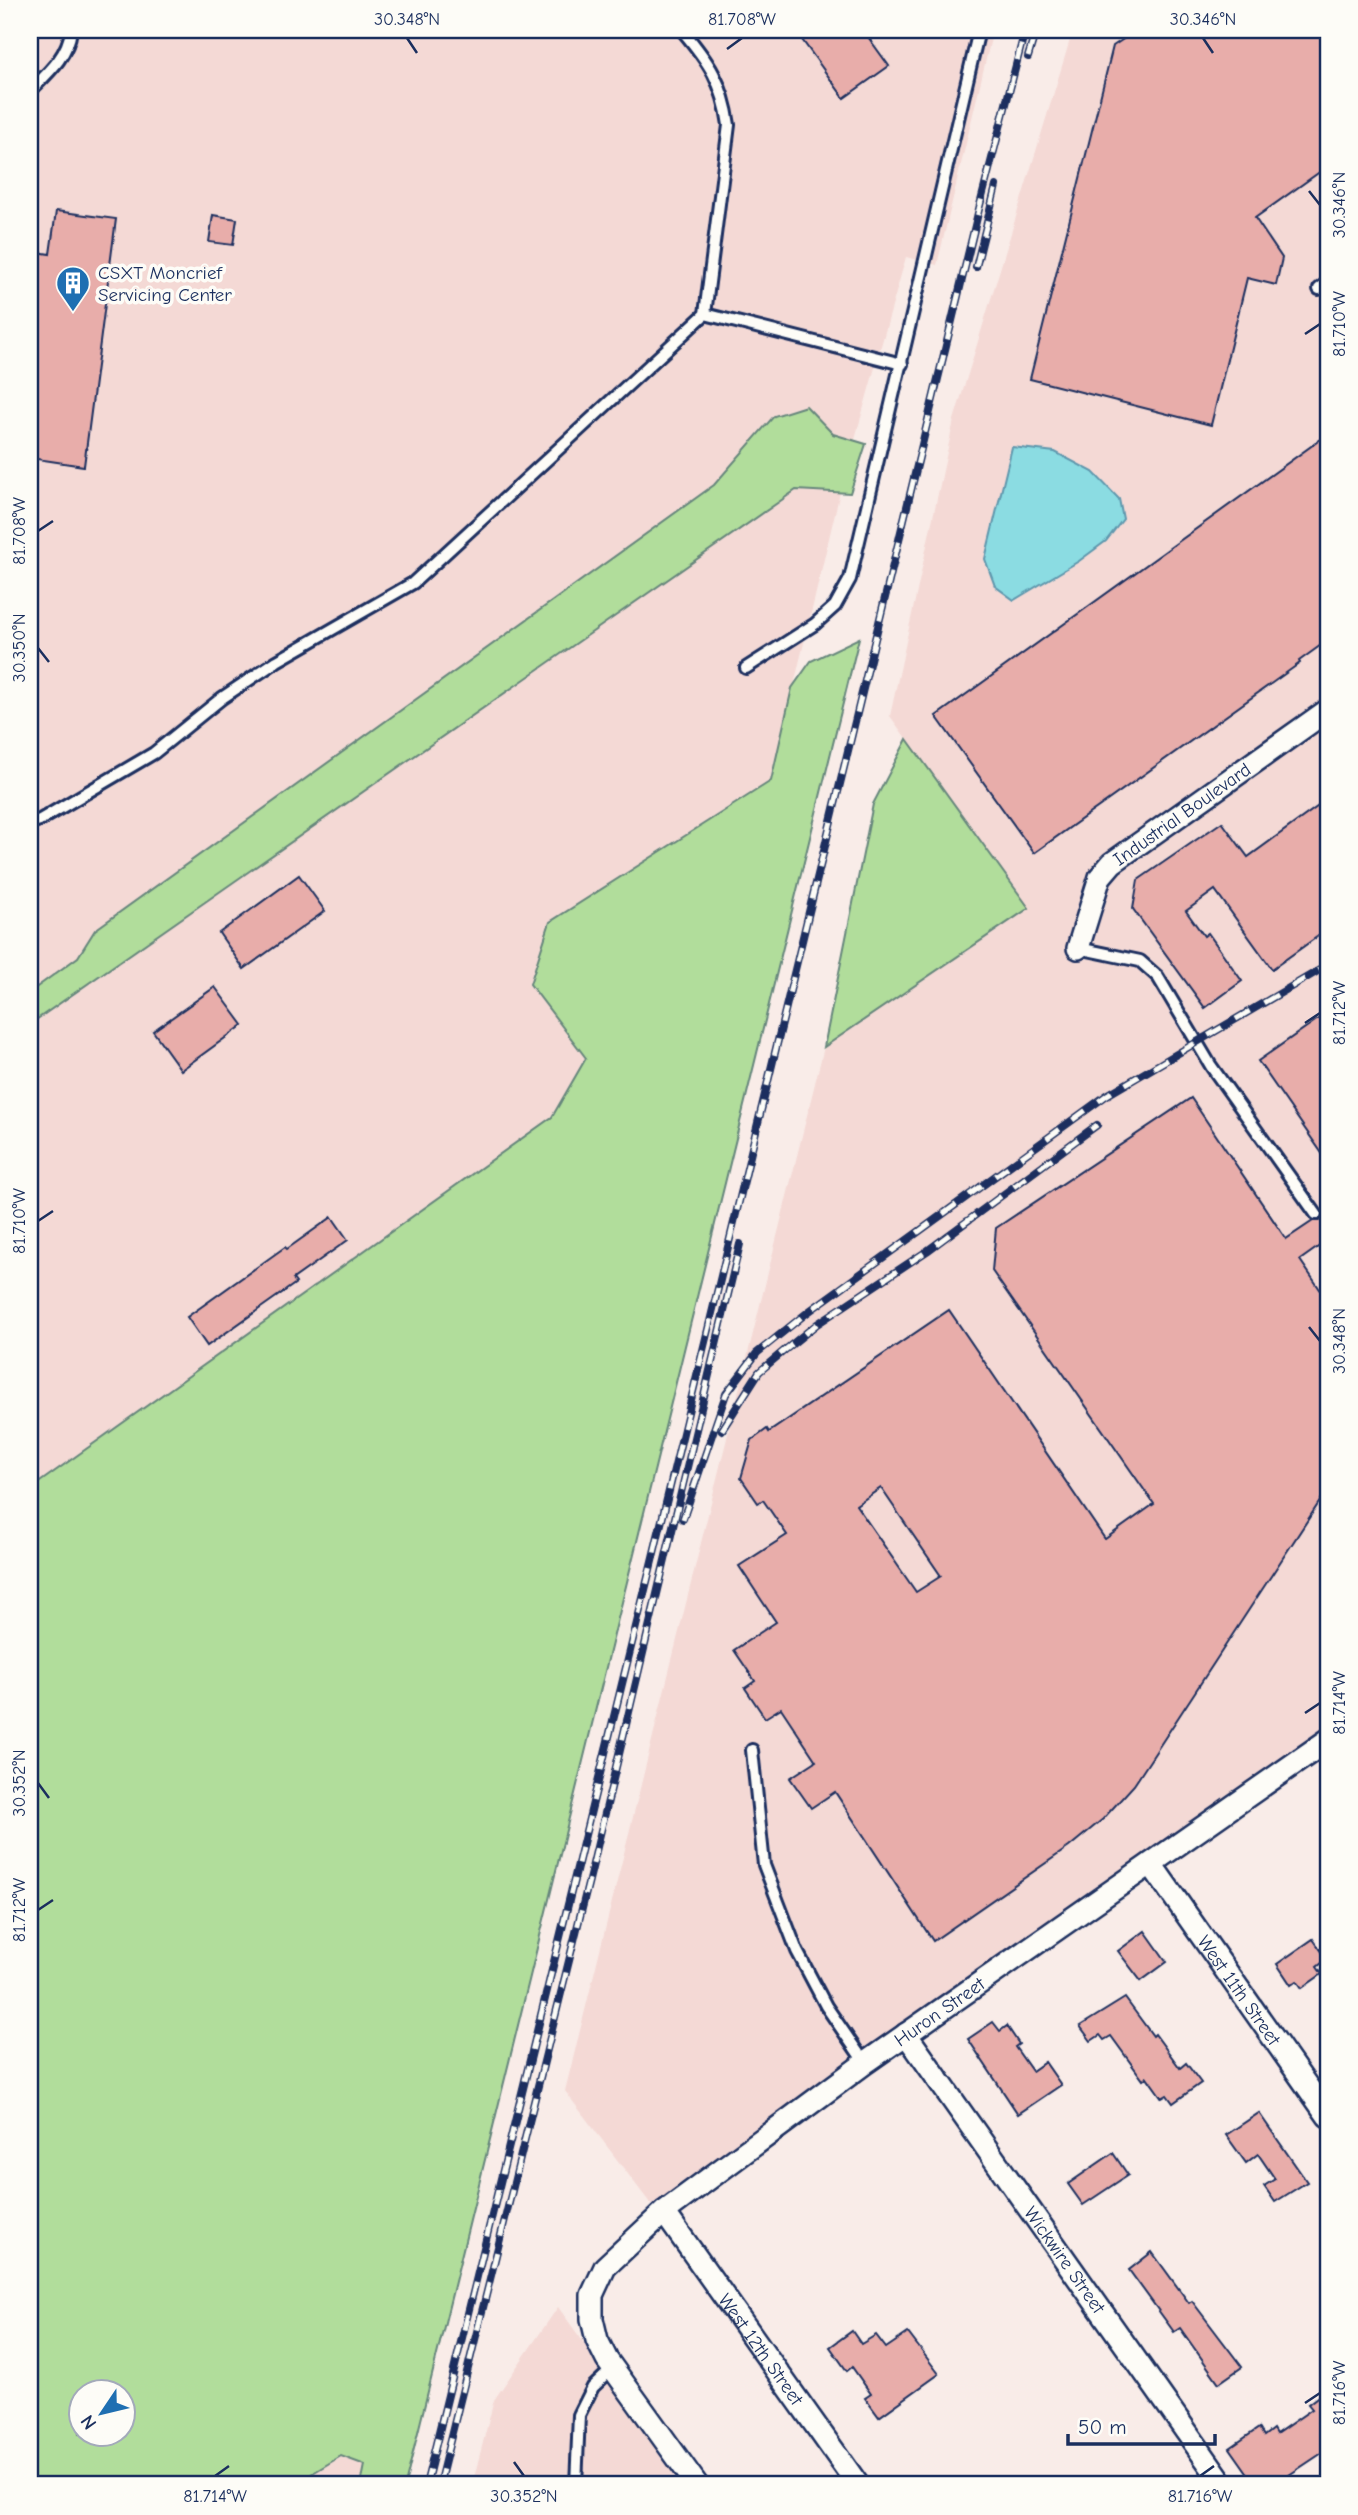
<svg xmlns="http://www.w3.org/2000/svg" width="1358" height="2515" viewBox="0 0 1358 2515" font-family="'Comic Neue',sans-serif">
<rect width="100%" height="100%" fill="#f9ece8"/>
<filter id="ink" filterUnits="userSpaceOnUse"><feTurbulence type="fractalNoise" baseFrequency=".0143" numOctaves="2"/><feDisplacementMap in="SourceGraphic" scale="14" xChannelSelector="R" yChannelSelector="G"/><feConvolveMatrix kernelMatrix="1 2 1 2 8 2 1 2 1" color-interpolation-filters="sRGB"/></filter>
<g filter="url(#ink)">
<g fill="#f4d9d5">
<polygon points="30,30 993,30 937,265 906,257 840,492 771,781 550,922 531,984 586,1058 552,1117 30,1489"/>
<polygon points="1073,30 1328,30 1328,1728 653,2207 565,2091 824,1047 1029,908 890,716 954,420"/>
<polygon points="558,2307 687,2485 472,2485 494,2400"/>
<polygon points="341,2456 365,2465 361,2485 293,2485"/>
</g>
<g fill="#b1dd9b" stroke="#66867c" stroke-width="2" fill-rule="evenodd">
<polygon points="806,406 833,434 866,444 850,493 796,490 30,1024 30,992 78,957 95,930 714,485 774,416"/>
<path d="M859,638L405,2485H361L365,2465L341,2456L293,2485H30V1489L552,1117L586,1058L530,984L550,922L771,781L792,688L811,661ZM80,2392H122V2434H80Z"/>
<polygon points="907,739 1029,908 824,1047 873,804"/>
</g>
<polygon fill="#8bdce2" stroke="#5e97ad" stroke-width="2" points="1012,447 1055,452 1093,472 1119,499 1123,519 1106,541 1079,561 1014,600 995,586 985,559"/>
<g fill="#e8adaa" stroke="#1b2f5e" stroke-width="2" fill-rule="evenodd">
<polygon points="795,30 863,30 889,66 844,98"/>
<polygon points="1137,30 1328,30 1328,166 1255,218 1282,258 1276,285 1247,278 1211,425 1030,379 1113,46"/>
<polygon points="56,211 116,219 84,466 30,458 30,418 36,373 30,372 30,251 50,254"/>
<polygon points="213,215 237,219 233,245 209,242"/>
<polygon points="1328,434 1328,640 1299,661 1300,663 1034,853 936,716"/>
<polygon points="1328,799 1328,929 1272,969 1215,890 1186,911 1204,936 1208,933 1242,981 1205,1008 1133,909 1138,880 1222,822 1248,857"/>
<polygon points="299,875 325,911 244,969 219,933"/>
<polygon points="215,987 243,1025 181,1070 153,1031"/>
<polygon points="1328,1012 1328,1162 1258,1061"/>
<path d="M1191,1098L1286,1239L1313,1221H1320L1328,1210V1240L1300,1260L1328,1301V1489L1134,1785L1103,1819L1069,1847L933,1941L835,1792L811,1808L790,1778L816,1761L781,1708L765,1718L745,1688L755,1681L734,1650L776,1622L739,1566L787,1535L763,1500L758,1503L741,1478L752,1440L767,1429L769,1432L949,1310L1105,1539L1154,1504L992,1271L996,1228ZM881,1488L941,1576L916,1592L856,1505Z"/>
<polygon points="332,1217 348,1240 293,1279 296,1283 207,1346 187,1317 285,1247 287,1249"/>
<polygon points="1145,1931 1167,1962 1141,1981 1118,1951"/>
<polygon points="1313,1939 1327,1959 1317,1967 1322,1974 1302,1988 1297,1981 1291,1985 1277,1964"/>
<polygon points="1125,1998 1153,2036 1155,2034 1180,2068 1186,2063 1201,2083 1173,2103 1167,2095 1162,2098 1147,2077 1143,2080 1111,2036 1104,2040 1100,2035 1091,2041 1080,2026"/>
<polygon points="993,2022 1000,2031 1007,2026 1019,2044 1015,2047 1032,2071 1045,2062 1061,2085 1018,2114 968,2039"/>
<polygon points="1259,2113 1307,2182 1275,2202 1264,2186 1275,2179 1258,2154 1246,2163 1226,2135"/>
<polygon points="1113,2153 1128,2175 1083,2205 1068,2184"/>
<polygon points="1152,2252 1189,2303 1192,2301 1242,2367 1219,2383 1180,2328 1174,2332 1129,2270"/>
<polygon points="852,2331 861,2344 876,2335 886,2348 908,2333 939,2374 879,2417 865,2398 871,2394 852,2367 847,2371 830,2347"/>
<polygon points="1328,2389 1328,2449 1274,2485 1256,2485 1230,2448 1259,2428 1264,2436 1273,2429 1276,2434 1312,2409 1308,2404"/>
</g>
<g fill="none" stroke-linecap="round" stroke-linejoin="round">
<g stroke="#1b2f5e" stroke-width="16">
<g id="service">
<path d="M30,91C48,73 68,56 71,30"/>
<polyline points="1319,289 1328,282"/>
<polyline points="705,314 902,364"/>
<polyline points="746,668 815,624 835,606 850,579 979,30"/>
<path d="M30,823L40,820L154,753L222,698L277,661L413,583L705,314L729,125C723,83 709,62 682,30"/>
<polyline points="1078,948 1140,961 1158,977 1211,1066 1316,1214"/>
<polyline points="752,1750 764,1865 797,1951 826,2006 865,2063"/>
<polyline points="576,2485 579,2415 593,2387 613,2368"/>
</g>
</g>
<g stroke="#1b2f5e" stroke-width="26">
<g id="minor">
<path id="s1" d="M1078,948L1100,877L1112,863L1328,710"/>
<path id="s2" d="M1151,1864L1328,2116"/>
<path id="s3" d="M906,2034L1224,2485"/>
<path id="s4" d="M664,2212L858,2485"/>
<path id="s5" d="M697,2485L607,2360L597,2340L592,2319V2295L605,2267L664,2212L865,2063L1328,1740"/>
</g>
</g>
<use href="#service" stroke="#fdfcf7" stroke-width="10"/>
<use href="#minor" stroke="#fdfcf7" stroke-width="21"/>
<g stroke="#1b2f5e" stroke-width="8">
<g id="rail">
<polyline points="1028,57 1036,30"/>
<polyline points="976,267 996,186"/>
<polyline points="722,1430 759,1372 785,1350 817,1324 927,1251 1097,1125"/>
<polyline points="683,1519 726,1394 757,1353 808,1312 1107,1095 1328,965"/>
<polyline points="426,2485 653,1557 979,209 1025,30"/>
<polyline points="439,2485 592,1868 740,1244"/>
</g>
</g>
<use href="#rail" stroke="#fdfcf7" stroke-width="5" stroke-dasharray="16" stroke-linecap="butt"/>
</g>
</g>
<path fill="none" stroke="#1b2f5e" stroke-width="2.5" d="M407,38L417,53M1203,38L1213,53M727,49L742,38M1309,191L1320,205M1305,334L1320,324M38,531L53,521M38,648L49,662M1305,1023L1320,1013M38,1221L53,1211M1309,1327L1320,1341M1305,1713L1320,1703M38,1783L49,1798M38,1910L53,1900M1305,2403L1320,2393M514,2462L524,2476M215,2476L229,2466M1200,2476L1214,2466"/>
<defs>
<g id="building-pin" transform="scale(1.75)"><path d="M0 17L-7.5 6A9.5 9.5 0 1 1 7.5 6Z" fill="#1f6fb2" stroke="#fdfcf7"/><path d="M-4-6H4V6H1V3H-1V6H-4ZM-2.5-4.3h1.7v1.8h-1.7ZM.8-4.3h1.7v1.8H.8ZM-2.5-1h1.7V.8h-1.7ZM.8-1h1.7V.8H.8Z" fill="#fff"/></g>
</defs>
<g fill-rule="evenodd">
<use href="#building-pin" x="73" y="283"/>
</g>
<g text-anchor="middle" stroke-width="7" stroke-linejoin="round" paint-order="stroke">
<g font-size="19" fill="#1b2f5e" stroke="#fdfcf7" text-anchor="start">
<text x="98" y="279">CSXT Moncrief<tspan x="98" dy="22">Servicing Center</tspan></text>
</g>
<g font-size="19" fill="#1b2f5e" stroke="#fdfcf7">
<text dy="7" stroke="none"><textPath href="#s1" startOffset="178">Industrial Boulevard</textPath></text>
<text dy="7" stroke="none"><textPath href="#s2" startOffset="154">West 11th Street</textPath></text>
<text dy="7" stroke="none"><textPath href="#s5" startOffset="674">Huron Street</textPath></text>
<text dy="7" stroke="none"><textPath href="#s3" startOffset="276">Wickwire Street</textPath></text>
<text dy="7" stroke="none"><textPath href="#s4" startOffset="168">West 12th Street</textPath></text>
</g>
</g>
<rect width="1358" height="2515" fill="none" stroke="#fdfcf7" stroke-width="77"/>
<g transform="translate(102 2413) rotate(235)"><circle r="33" fill="#fdfcf7" stroke="#a3aaba" stroke-width="2"/>
<path d="M0-5L12 26L0 18L-12 26Z" fill="#1f6fb2"/>
<text y="-10" font-size="19" font-weight="bold" text-anchor="middle" fill="#1b2f5e">N</text>
</g>
<path d="M1068 2434v10h147v-10" fill="none" stroke="#1b2f5e" stroke-width="3.5"/>
<text x="1078" y="2434" font-size="21" fill="#1b2f5e" stroke="#fdfcf7" stroke-width="5" paint-order="stroke">50 m</text>
<rect x="38" y="38" width="1282" height="2438" fill="none" stroke="#1b2f5e" stroke-width="2.5"/>
<g font-size="18" text-anchor="middle" fill="#1b2f5e">
<text x="407" y="25">30.348°N</text>
<text x="742" y="25">81.708°W</text>
<text x="1203" y="25">30.346°N</text>
<text transform="translate(1339 205) rotate(-90)" y="6">30.346°N</text>
<text transform="translate(1339 324) rotate(-90)" y="6">81.710°W</text>
<text transform="translate(19 531) rotate(-90)" y="6">81.708°W</text>
<text transform="translate(19 648) rotate(-90)" y="6">30.350°N</text>
<text transform="translate(1339 1013) rotate(-90)" y="6">81.712°W</text>
<text transform="translate(19 1221) rotate(-90)" y="6">81.710°W</text>
<text transform="translate(1339 1341) rotate(-90)" y="6">30.348°N</text>
<text transform="translate(1339 1703) rotate(-90)" y="6">81.714°W</text>
<text transform="translate(19 1783) rotate(-90)" y="6">30.352°N</text>
<text transform="translate(19 1910) rotate(-90)" y="6">81.712°W</text>
<text transform="translate(1339 2393) rotate(-90)" y="6">81.716°W</text>
<text x="215" y="2502">81.714°W</text>
<text x="524" y="2502">30.352°N</text>
<text x="1200" y="2502">81.716°W</text>
</g>
</svg>
